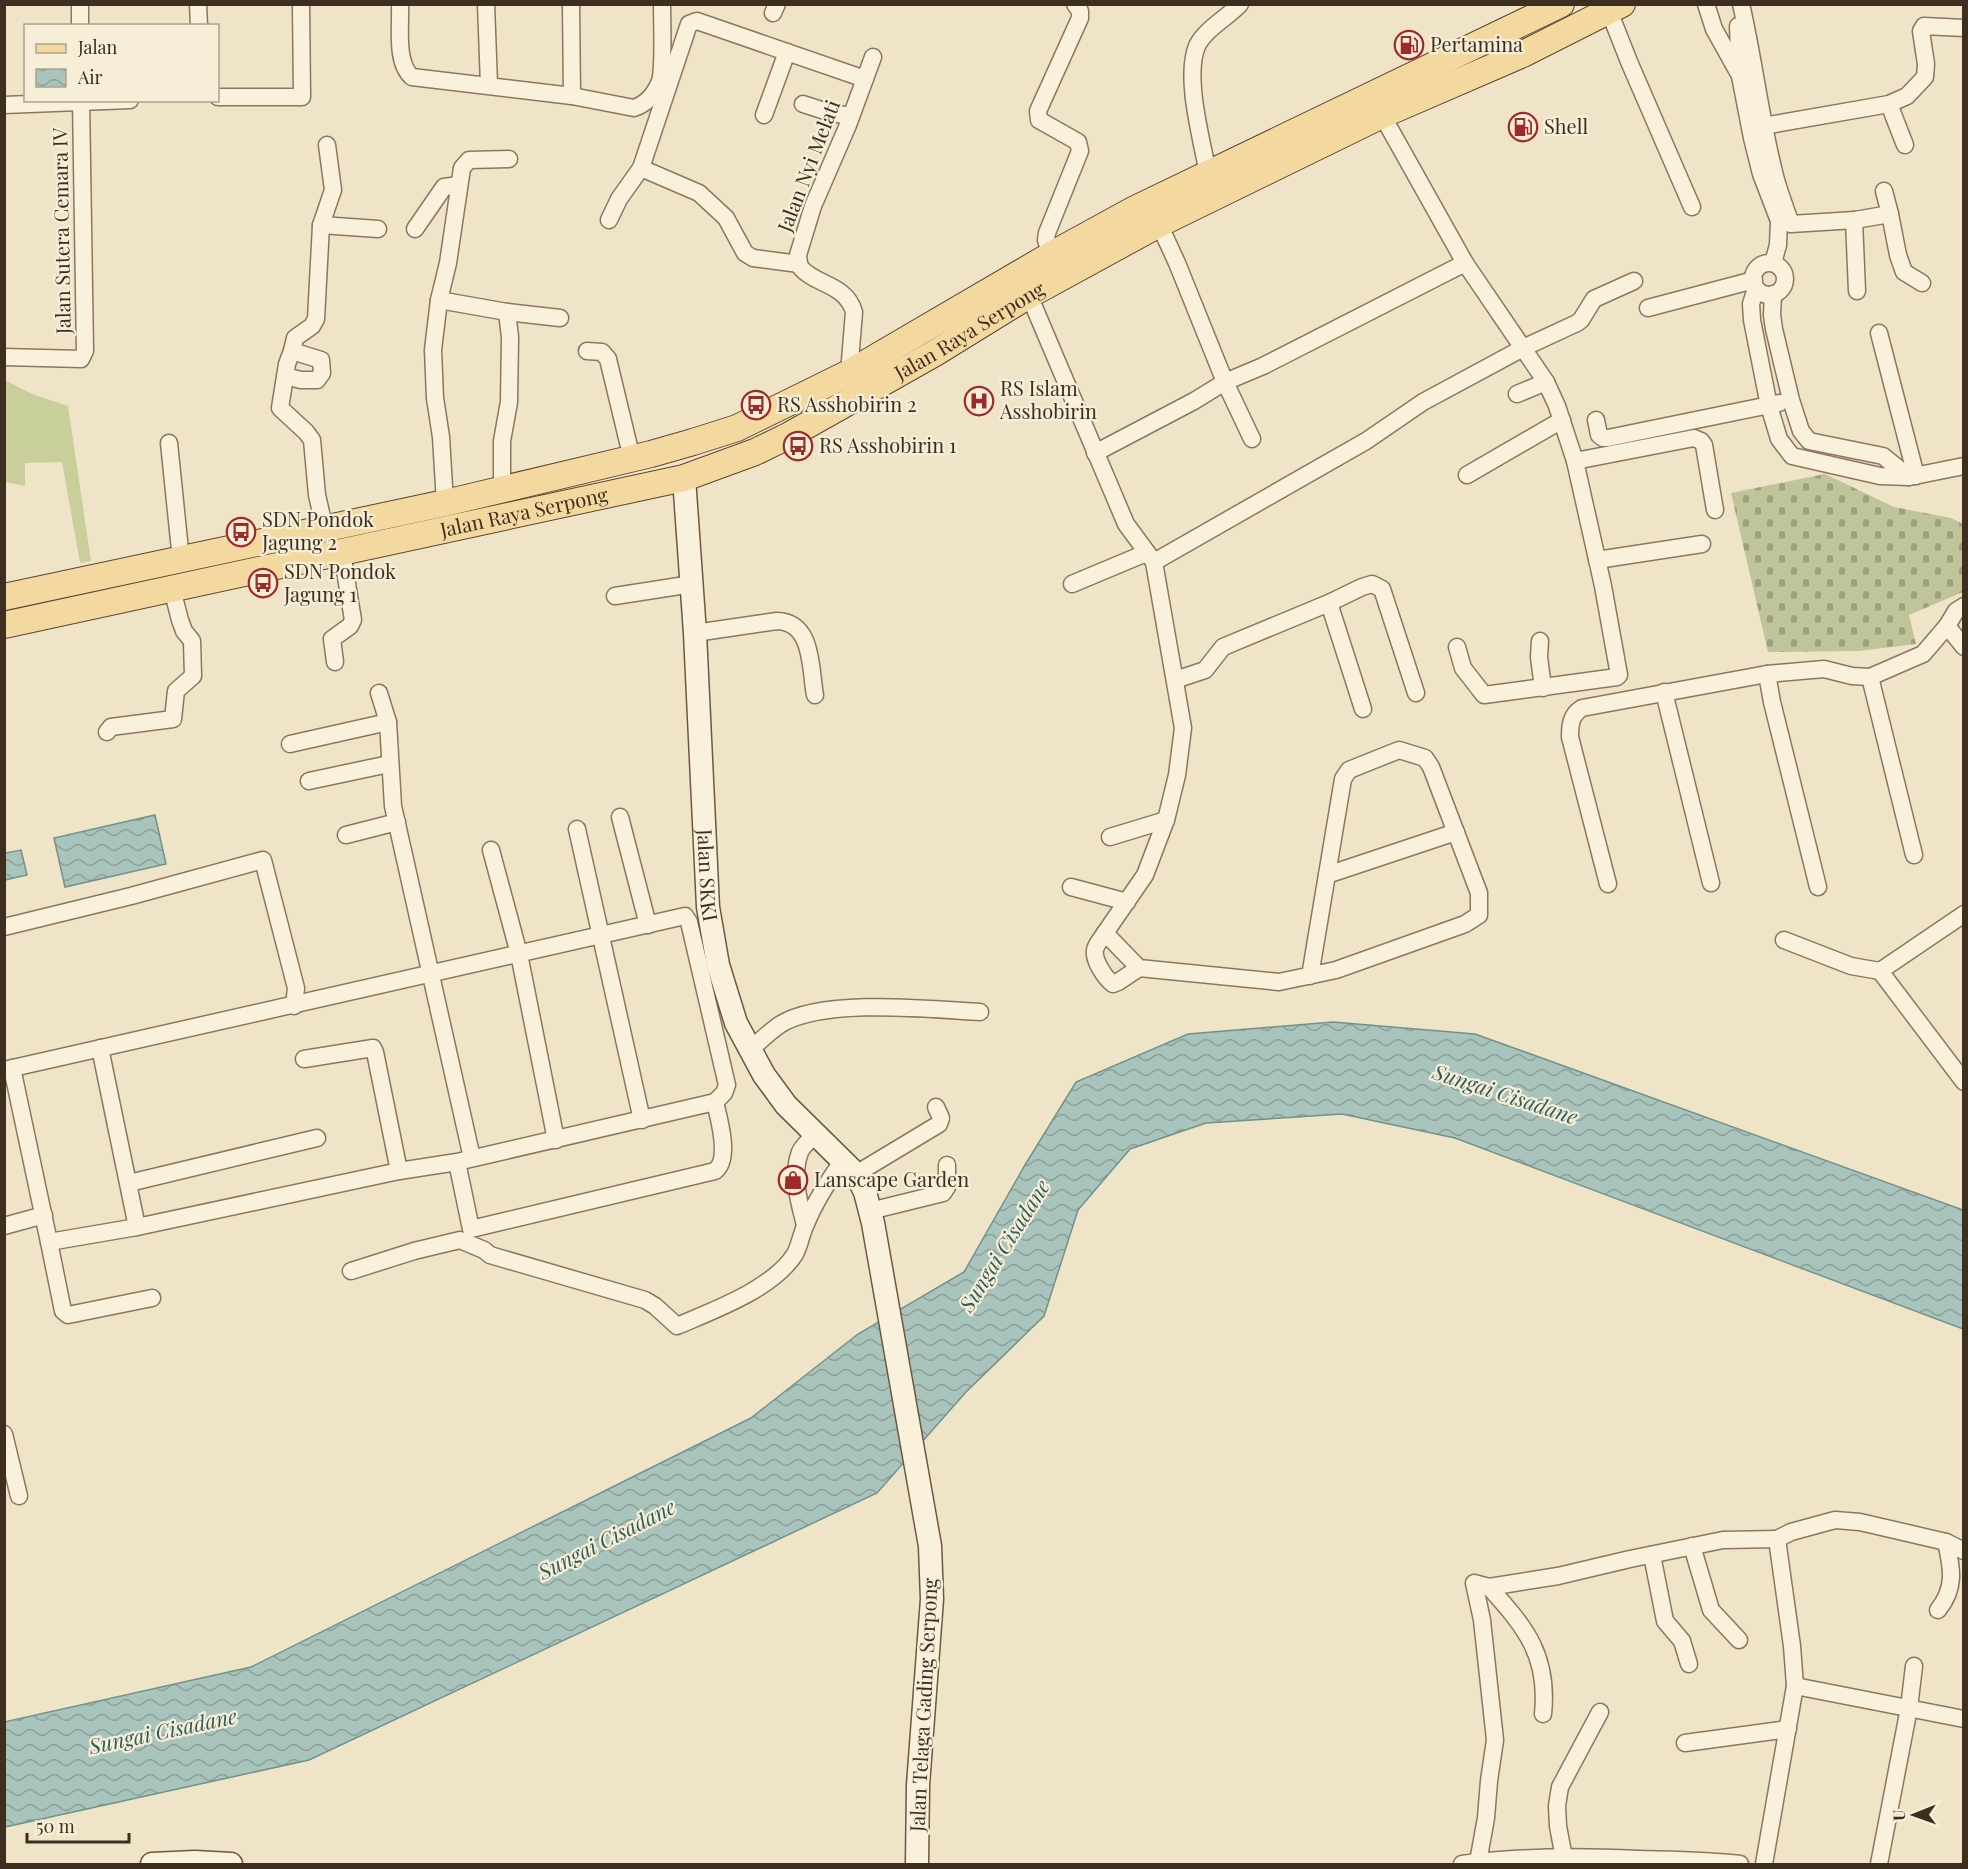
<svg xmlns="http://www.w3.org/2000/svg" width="1968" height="1869" viewBox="0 0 1968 1869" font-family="'Playfair Display',serif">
<defs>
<pattern id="cemetery-stones" width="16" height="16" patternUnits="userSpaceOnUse" patternTransform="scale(1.5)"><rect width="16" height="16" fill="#bfc49a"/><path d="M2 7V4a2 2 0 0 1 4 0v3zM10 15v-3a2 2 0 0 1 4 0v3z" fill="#9ca07d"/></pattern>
<pattern id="water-waves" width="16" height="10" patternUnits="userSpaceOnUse" patternTransform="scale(1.5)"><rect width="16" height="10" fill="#a9c4bc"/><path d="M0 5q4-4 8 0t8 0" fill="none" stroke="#8ba098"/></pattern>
</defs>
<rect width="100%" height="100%" fill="#f0e4c8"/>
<polygon fill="url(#cemetery-stones)" points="1825,474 1894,507 1951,518 1963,524 1963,592 1909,615 1916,644 1859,651 1768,652 1731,493"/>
<polygon fill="#c9cf9b" points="5,380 32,394 68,406 91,561 80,563 62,462 25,463 25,486 5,482"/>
<g fill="url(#water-waves)" stroke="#6f938a" stroke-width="1.5">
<polygon points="155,815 166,864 65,887 54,838"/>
<polygon points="21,850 27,875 5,880 5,853"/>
<polygon points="1333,1022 1475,1034 1963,1210 1963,1329 1455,1138 1342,1114 1206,1123 1130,1149 1078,1210 1044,1316 966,1392 877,1493 309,1760 5,1827 4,1722 251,1667 751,1418 858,1334 964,1272 1025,1165 1076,1082 1188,1034"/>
</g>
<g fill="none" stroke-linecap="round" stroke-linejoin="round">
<g stroke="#8d765c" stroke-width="19">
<g id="street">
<polyline points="80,4 80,26"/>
<polyline points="198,4 199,26"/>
<path d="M400,4C401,25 395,63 412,77L572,96L634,108C646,104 655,94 660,81C664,69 662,20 662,4"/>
<polyline points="486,4 489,85"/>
<polyline points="571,4 572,96"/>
<polyline points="1706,4 1714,29 1738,72"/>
<path d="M1741,4C1754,60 1760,116 1774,172C1778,189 1785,207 1791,224L1855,220L1890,214L1898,255L1904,272L1922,283"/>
<polyline points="1609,11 1630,64 1692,207"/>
<polyline points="773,13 777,4"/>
<polyline points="1738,26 1740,76 1752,138 1761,174 1779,221 1778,245 1773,263"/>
<polyline points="218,97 302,97 301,4"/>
<polyline points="803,104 831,113 851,116"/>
<polyline points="1889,104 1905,145"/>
<polyline points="4,105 130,100"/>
<polyline points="764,115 787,52"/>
<polyline points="1382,115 1465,263 1546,382 1557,406 1575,461 1603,586 1619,675 1617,677 1484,695 1463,668 1457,647"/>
<polyline points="1763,126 1889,104 1907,96 1925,77 1926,64 1921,31 1924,26 1964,28"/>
<polyline points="641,168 699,193 726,218 745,253 753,258 799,264"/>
<path d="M1208,174C1202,140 1184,78 1197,46C1205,29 1227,18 1240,4"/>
<polyline points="1884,191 1890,214"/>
<polyline points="609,220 619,199 641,168 689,24 697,21 865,79"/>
<polyline points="1854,220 1857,291"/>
<polyline points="321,225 378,229"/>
<polyline points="415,229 444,187 459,185"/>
<polyline points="1051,255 1046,240 1047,233 1080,151 1078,142 1039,120 1038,111 1080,18 1080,11 1075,4"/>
<circle cx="1769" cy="279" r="16"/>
<polyline points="1756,288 1751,304 1752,320 1769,406 1779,439 1792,456 1880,476 1909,477 1964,466"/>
<polyline points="1773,294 1772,315 1774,329 1791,400 1801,431 1809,441 1883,456 1909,477"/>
<polyline points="1029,295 1126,524 1154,562 1183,728 1177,775 1166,820 1145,875 1105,933 1139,968 1279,982 1336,970 1465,924 1479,915 1479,893 1431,767 1425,758 1399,750 1349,770 1343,779 1310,976"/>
<polyline points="439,300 507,312 560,318"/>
<polyline points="1648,308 1754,280"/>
<polyline points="1879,333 1916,476"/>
<polyline points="292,351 295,338 312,326 316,319 321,225 333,190 327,145"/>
<polyline points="587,351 602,352 608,359 632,459"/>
<polyline points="4,357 81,359 85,351 81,100"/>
<path d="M849,373L854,312C846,284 816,285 802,269C798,265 799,260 798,255L813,206L848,125L873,57"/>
<polyline points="285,376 301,380 317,380 322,373 321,360 292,351 287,364 280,408 306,432 312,440 317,495 325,530"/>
<polyline points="1517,394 1546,382"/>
<polyline points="1596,420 1599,435 1603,438 1608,438 1779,403"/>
<polyline points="1252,439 1225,382 1263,366 1465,263"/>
<polyline points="169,443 181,560"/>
<polyline points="1095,453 1194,401 1225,382 1177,263 1159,224"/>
<polyline points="1575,461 1694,438 1701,441 1704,445 1715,510"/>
<polyline points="1467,475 1562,420"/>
<polyline points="502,490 502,441 509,402 510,337 507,312"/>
<polyline points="445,503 441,437 435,398 433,350 439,300 448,263 462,168 469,160 509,159"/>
<polyline points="1597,560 1702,544"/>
<polyline points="1154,562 1366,441 1423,402 1523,348 1577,323 1581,320 1594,299 1634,281"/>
<polyline points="1072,584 1146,553"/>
<polyline points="615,596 692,584"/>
<polyline points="1329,603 1363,709"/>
<polyline points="1947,626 1964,647"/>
<path d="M695,633L777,621C814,622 810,670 815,695"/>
<polyline points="1540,641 1539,657 1543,688"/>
<polyline points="335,662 332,639 350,626 353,620 342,553"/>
<polyline points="1767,674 1772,702 1818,887"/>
<polyline points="1870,677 1914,855"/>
<polyline points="1175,680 1205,670 1223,647 1329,603 1362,587 1372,584 1382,589 1416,693"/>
<polyline points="1664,692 1711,883"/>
<polyline points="379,693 388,722 393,806 472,1158"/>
<polyline points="107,732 111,727 173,719 176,691 193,676 192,641 184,631 180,620 172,589"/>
<polyline points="290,744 388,722"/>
<polyline points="309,781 389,764"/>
<polyline points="620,817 648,925"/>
<polyline points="577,829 642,1120"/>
<polyline points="346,835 397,822"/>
<polyline points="1110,837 1166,820"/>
<polyline points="491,850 519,954 556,1140"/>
<polyline points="1327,875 1456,832"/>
<path d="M1608,884L1570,737C1570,724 1571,715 1582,708L1767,674L1824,669L1852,676L1870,677L1923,654L1947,626L1956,611L1964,606"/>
<polyline points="1071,887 1127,902"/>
<polyline points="1964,914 1880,971 1964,1082"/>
<polyline points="4,927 131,896 263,860 296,988 294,1006"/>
<path d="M1105,933C1102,938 1096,944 1095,950C1093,960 1105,978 1113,984L1118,982L1139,968"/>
<polyline points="1784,940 1851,966 1880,971"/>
<polyline points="100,1048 137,1227"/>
<path d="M749,1051C759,1042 770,1031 781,1024C824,998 929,1009 980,1012"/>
<polyline points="304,1059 373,1048 375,1052 399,1171"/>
<path d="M12,1068L49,1242L137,1227L399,1171L457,1162L715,1102C719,1119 731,1159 715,1171L471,1229L457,1162"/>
<polyline points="4,1070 685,916 689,922 727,1085 724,1093 715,1102"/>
<polyline points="856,1174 939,1124 941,1118 936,1107"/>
<polyline points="129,1183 317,1138"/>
<polyline points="870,1211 943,1193 947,1187 947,1165"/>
<path d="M805,1225C799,1202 791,1175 800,1152C803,1145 811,1139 816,1134"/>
<polyline points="4,1226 44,1215"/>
<polyline points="49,1242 63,1311 68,1315 152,1298"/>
<path d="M351,1271L414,1251L460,1240L484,1250L490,1255L645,1300L655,1306L677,1326C714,1310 773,1289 795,1254C800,1245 801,1234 806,1224C815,1201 829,1180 843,1160"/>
<polyline points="4,1434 19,1496"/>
<polyline points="1692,1546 1711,1610 1739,1640"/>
<polyline points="1652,1555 1665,1621 1682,1641 1689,1664"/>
<path d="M1489,1587C1526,1628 1549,1656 1543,1714"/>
<path d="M1938,1610C1956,1588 1952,1568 1946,1542"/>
<polyline points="1795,1686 1964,1719"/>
<polyline points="1685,1743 1788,1729"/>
<polyline points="1564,1858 1558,1826 1557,1806 1560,1787 1600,1712"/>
<polyline points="1478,1862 1486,1818 1489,1781 1495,1740 1482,1620 1474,1583 1489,1587 1558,1576 1630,1559 1723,1540 1777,1539"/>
<path d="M1462,1864C1520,1856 1579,1856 1638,1859C1672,1860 1706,1860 1740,1864"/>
<polyline points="1764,1864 1795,1686 1792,1646 1777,1539 1791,1532 1835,1520 1860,1522 1946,1542 1964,1551"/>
<polyline points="1879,1864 1909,1708 1914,1666"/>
</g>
</g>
<g stroke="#6f573f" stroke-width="25">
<g id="secondary">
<path id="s1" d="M684,478L695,633L708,907L718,965L736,1023L764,1075L786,1105L856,1174L865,1192L873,1223L930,1546L932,1599L918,1785L917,1864"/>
<polyline points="152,1864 195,1862 231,1864"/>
</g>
</g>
<g stroke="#5b4430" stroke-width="28">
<g id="primary">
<polyline points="4,597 445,503 651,454 693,442 737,428 849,373 1051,255 1135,209 1561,4"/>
<path id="s2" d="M4,625L684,478L755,452L788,436L935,353L1029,295L1159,224L1382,115L1523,54L1622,4"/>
</g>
</g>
<use href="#street" stroke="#faf1dc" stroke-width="16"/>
<use href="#secondary" stroke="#faf1dc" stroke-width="22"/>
<use href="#primary" stroke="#f3d9a0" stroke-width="26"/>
</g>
<defs>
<g id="fuel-ring" transform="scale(1.5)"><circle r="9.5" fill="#f7eed8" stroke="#9e2a2b" stroke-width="1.5"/><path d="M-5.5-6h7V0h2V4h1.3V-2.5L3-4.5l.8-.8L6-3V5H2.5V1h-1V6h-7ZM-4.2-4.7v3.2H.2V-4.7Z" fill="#9e2a2b"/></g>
<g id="hospital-ring" transform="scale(1.5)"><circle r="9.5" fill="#f7eed8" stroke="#9e2a2b" stroke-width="1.5"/><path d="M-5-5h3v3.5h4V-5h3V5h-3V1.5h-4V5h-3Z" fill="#9e2a2b"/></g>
<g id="bus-ring" transform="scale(1.5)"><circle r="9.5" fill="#f7eed8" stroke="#9e2a2b" stroke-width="1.5"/><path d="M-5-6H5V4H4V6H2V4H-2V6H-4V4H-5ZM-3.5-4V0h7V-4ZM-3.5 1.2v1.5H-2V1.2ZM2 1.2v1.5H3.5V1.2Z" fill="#9e2a2b"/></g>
<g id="shop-ring" transform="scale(1.5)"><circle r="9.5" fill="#f7eed8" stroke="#9e2a2b" stroke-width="1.5"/><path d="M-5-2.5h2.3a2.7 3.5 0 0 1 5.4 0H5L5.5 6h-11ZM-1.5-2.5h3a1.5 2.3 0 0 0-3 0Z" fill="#9e2a2b"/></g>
</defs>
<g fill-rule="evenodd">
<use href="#fuel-ring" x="1409" y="45"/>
<use href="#fuel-ring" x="1523" y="127"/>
<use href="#hospital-ring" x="979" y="401"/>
<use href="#bus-ring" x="756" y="405"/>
<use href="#bus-ring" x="798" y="446"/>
<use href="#bus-ring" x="241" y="532"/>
<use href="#bus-ring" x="263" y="583"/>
<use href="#shop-ring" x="793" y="1180"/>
</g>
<g text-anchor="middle" stroke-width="4.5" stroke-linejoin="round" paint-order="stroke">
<g font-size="20" fill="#3d2e20" stroke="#f7eed8" text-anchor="start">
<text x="1430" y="52">Pertamina</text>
<text x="1544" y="134">Shell</text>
<text x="1000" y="396">RS Islam<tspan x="1000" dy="23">Asshobirin</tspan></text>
<text x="777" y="412">RS Asshobirin 2</text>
<text x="819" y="453">RS Asshobirin 1</text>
<text x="262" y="527">SDN Pondok<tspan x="262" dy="23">Jagung 2</tspan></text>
<text x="284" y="579">SDN Pondok<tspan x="284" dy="23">Jagung 1</tspan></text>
<text x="814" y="1187">Lanscape Garden</text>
</g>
<g font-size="20" fill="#3d2e20" stroke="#f7eed8">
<text transform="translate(809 166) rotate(-69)" y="7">Jalan Nyi Melati</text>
<text transform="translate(62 231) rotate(-91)" y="7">Jalan Sutera Cemara IV</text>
<text dy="7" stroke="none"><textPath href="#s2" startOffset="1018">Jalan Raya Serpong</textPath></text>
<text dy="7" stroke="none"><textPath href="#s2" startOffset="532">Jalan Raya Serpong</textPath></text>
<text dy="7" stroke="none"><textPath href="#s1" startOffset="398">Jalan SKKI</textPath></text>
<text transform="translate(924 1705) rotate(-87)" y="7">Jalan Telaga Gading Serpong</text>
</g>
<g font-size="21" font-style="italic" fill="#2f5d5a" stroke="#f7eed8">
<text transform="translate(1505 1095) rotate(18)" y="7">Sungai Cisadane</text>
<text transform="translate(1005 1246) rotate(-58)" y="7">Sungai Cisadane</text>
<text transform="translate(607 1540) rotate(-27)" y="7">Sungai Cisadane</text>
<text transform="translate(163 1732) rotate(-12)" y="7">Sungai Cisadane</text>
</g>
</g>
<rect width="1968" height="1869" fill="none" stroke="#3d2e20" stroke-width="12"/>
<rect x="24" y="24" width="195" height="78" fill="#f7eed8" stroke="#ada18e" stroke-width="1.5"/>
<rect x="36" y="44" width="30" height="9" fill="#f3d9a0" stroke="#ada18e" stroke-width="1.5"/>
<text x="78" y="54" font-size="18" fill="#3d2e20">Jalan</text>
<rect x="36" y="69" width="30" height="18" fill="url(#water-waves)" stroke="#ada18e" stroke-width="1.5"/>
<text x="78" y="84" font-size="18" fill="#3d2e20">Air</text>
<g transform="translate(1914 1815) rotate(269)" stroke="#f7eed8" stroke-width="4.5" paint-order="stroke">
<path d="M0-4.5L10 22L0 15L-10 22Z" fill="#3d2e20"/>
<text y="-9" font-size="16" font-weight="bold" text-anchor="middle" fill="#3d2e20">U</text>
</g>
<path d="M27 1833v9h102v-9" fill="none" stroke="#3d2e20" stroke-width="3"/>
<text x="36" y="1833" font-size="18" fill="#3d2e20" stroke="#f7eed8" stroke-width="4.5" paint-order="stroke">50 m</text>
</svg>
